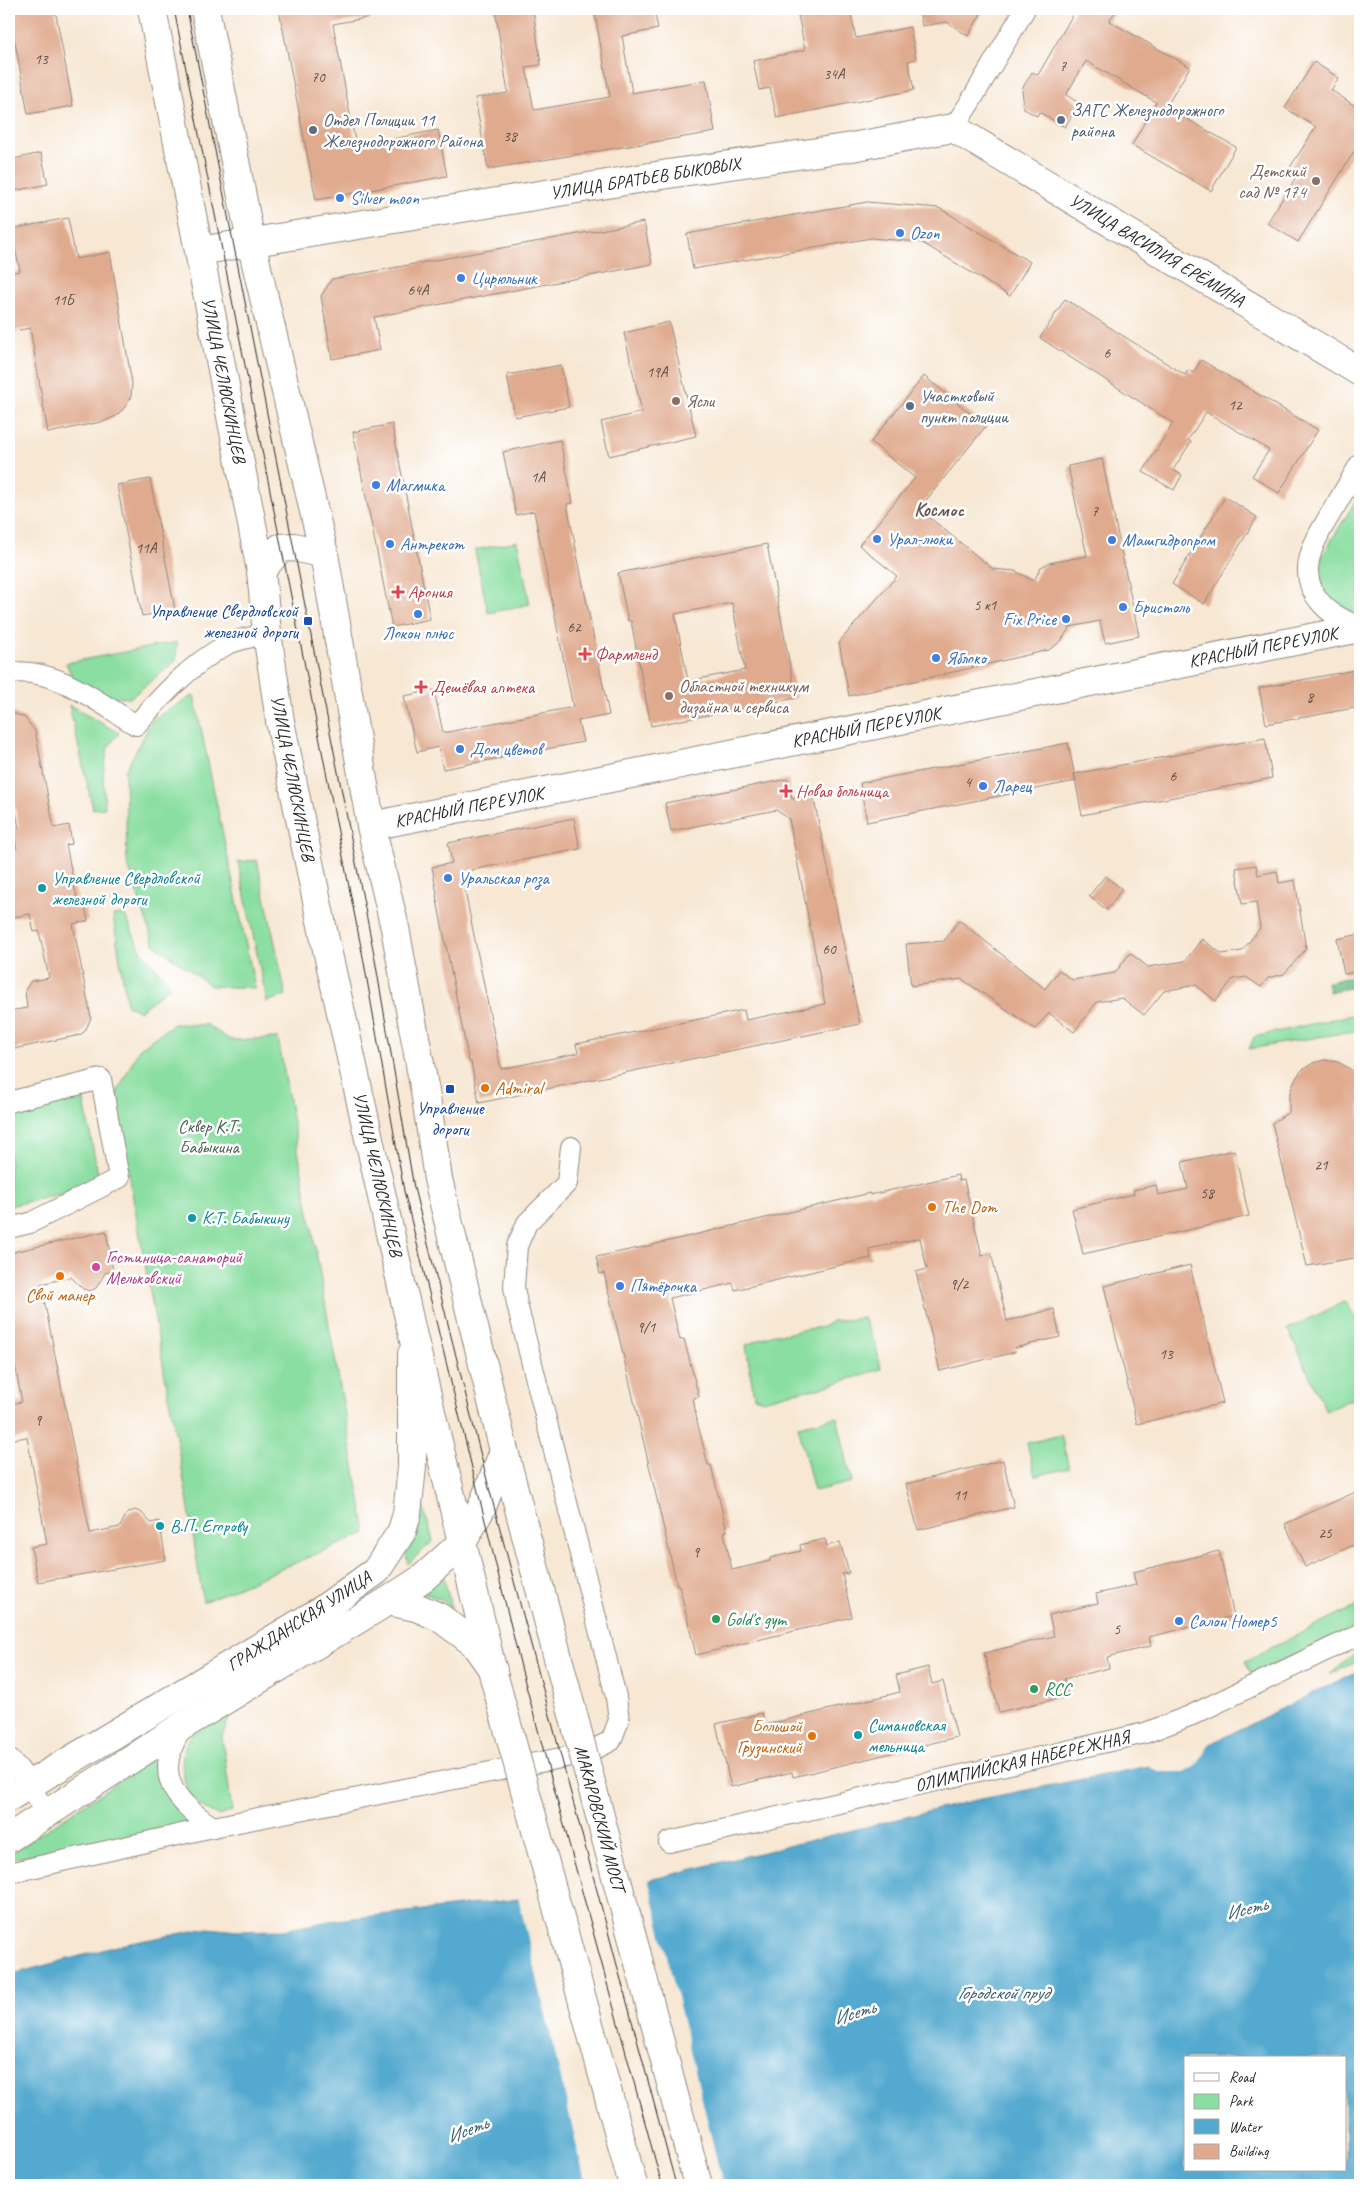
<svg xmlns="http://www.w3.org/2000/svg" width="1369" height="2194" viewBox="0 0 1369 2194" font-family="Caveat,sans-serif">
<rect width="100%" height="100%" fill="#fff"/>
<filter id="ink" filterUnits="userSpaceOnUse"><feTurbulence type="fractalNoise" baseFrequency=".02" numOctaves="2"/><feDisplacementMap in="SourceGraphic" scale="10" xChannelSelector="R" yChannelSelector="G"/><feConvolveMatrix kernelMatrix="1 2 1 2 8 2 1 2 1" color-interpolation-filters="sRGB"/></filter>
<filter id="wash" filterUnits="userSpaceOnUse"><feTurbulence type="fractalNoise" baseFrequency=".0096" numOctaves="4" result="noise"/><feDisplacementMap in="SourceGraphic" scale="20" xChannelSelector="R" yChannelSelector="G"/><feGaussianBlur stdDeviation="1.12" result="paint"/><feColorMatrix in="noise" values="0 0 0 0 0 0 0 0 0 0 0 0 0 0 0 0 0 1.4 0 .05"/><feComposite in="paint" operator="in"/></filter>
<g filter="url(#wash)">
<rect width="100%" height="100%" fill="#f7e7d3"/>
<g fill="#8adea1" stroke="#5a8466">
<polygon points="1360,493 1360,614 1343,610 1328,599 1317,584 1318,563"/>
<polygon points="517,541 530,604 488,613 475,550"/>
<polygon points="177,642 176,661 130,698 102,696 75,683 66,663"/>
<polygon points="194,695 255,988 211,986 154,944 127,862 125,771 153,719"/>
<polygon points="69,705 119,733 108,747 103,774 105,808 93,809"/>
<polygon points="257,860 286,995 267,1002 238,862"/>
<polygon points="124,913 141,951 171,986 139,1011 127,1005 113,916"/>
<polygon points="1360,1013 1360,1030 1249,1049 1254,1037"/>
<polygon points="173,1024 207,1025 230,1040 278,1038 366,1533 203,1602 190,1515 115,1097 139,1049"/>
<polygon points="83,1096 100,1185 9,1206 9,1113"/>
<polygon points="1346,1301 1360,1328 1360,1395 1326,1411 1288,1329"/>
<polygon points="863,1318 876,1346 881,1369 818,1389 793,1392 763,1400 754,1397 746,1345 774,1334 786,1334 801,1330 823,1327 833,1321"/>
<polygon points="837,1417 852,1482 814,1491 798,1426"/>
<polygon points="1061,1435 1069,1468 1035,1476 1027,1443"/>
<polygon points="423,1506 433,1541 408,1564 406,1554 417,1536"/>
<polygon points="441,1569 452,1608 441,1599 417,1591"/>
<polygon points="1360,1604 1360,1626 1252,1674 1245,1661"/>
<polygon points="1360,1650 1360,1660 1329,1675"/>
<path d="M232,1710L222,1737L232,1811L219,1816C213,1812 204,1809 198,1804C179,1787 176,1749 195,1731C205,1722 221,1716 232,1710Z"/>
<path d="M161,1753C161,1788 168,1803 193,1826L9,1859V1855Z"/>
</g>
<polygon fill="#6fbd87" stroke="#4d7459" points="1360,975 1360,986 1329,992 1327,982"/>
<path fill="#53a9cf" stroke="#3f6a7d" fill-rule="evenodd" d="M1360,1670V2185H9V1975L121,1945L208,1928L237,1931L284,1930L329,1921L519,1899L649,1880L971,1801L1149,1766L1160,1772H1185L1205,1754L1208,1745ZM1185,2058H1345V2170H1185Z"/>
<g fill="#f7e7d3">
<polygon points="1205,1744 1208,1745 1205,1754 1197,1764 1185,1772 1160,1772 1149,1766 1150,1764 1161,1769 1172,1771 1184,1770 1196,1762"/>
<polygon points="648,1878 723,2185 586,2185 518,1896"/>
</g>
<g id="blocks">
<g fill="#e0aa8e" fill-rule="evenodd">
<polygon points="9,9 55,9 73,106 28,114"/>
<polygon points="279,9 370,9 371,17 333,24 356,146 438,130 447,176 316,200"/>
<polygon points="495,9 533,9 541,65 526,67 534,110 610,97 594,9 654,9 658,29 622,36 632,93 706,80 715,132 488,169 475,98 508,93"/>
<polygon points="797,9 850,9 856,38 910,27 916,59 908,61 914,90 777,118 770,88 759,90 753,61 805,50"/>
<polygon points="919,9 984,9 968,36 947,22 922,26"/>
<polygon points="1076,9 1117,9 1109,21 1190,67 1166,107 1236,147 1211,191 1132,145 1156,102 1086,61 1066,95 1079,103 1065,127 1039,112 1037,116 1024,109 1022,89 1032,72 1038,75"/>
<polygon points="1314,62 1339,78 1331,90 1360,109 1360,142 1298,242 1267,223 1298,174 1289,169 1316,127 1285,108"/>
<polygon points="41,153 48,184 9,192 9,160"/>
<polygon points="867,202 939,208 1030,262 1010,296 921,242 907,241 871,238 693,269 687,234"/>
<polygon points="68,218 76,259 110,252 132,384 131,396 125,407 116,416 105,421 48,433 30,328 9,332 9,273 20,271 11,229"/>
<polygon points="644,222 652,264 374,317 380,350 332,359 321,296 332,279"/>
<polygon points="1065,299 1185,375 1188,370 1193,373 1201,360 1318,430 1279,493 1252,476 1269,450 1206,412 1188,440 1191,442 1173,470 1182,475 1174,490 1143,472 1173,423 1040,338"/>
<polygon points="669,322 696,436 609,456 601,422 642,412 624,333"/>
<polygon points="561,365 569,407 515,417 507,375"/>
<polygon points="924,376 986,426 919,509 993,569 1015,571 1034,581 1041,567 1049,563 1087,556 1068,466 1102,459 1139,636 1105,643 1100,621 1070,627 1061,641 1049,650 849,696 839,642 897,576 859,545 915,478 871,442"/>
<polygon points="392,424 430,619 392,627 353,432"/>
<polygon points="560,440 573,503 567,504 609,715 578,721 583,742 443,769 438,747 417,752 404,696 434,690 443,733 573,707 534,511 516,515 503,452"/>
<polygon points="150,479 175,610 142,616 117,485"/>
<polygon points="1225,497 1257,517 1204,604 1172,584"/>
<path d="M767,544L796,698L651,726L631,621H628L618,573ZM732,603L745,670L688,681L675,614Z"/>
<polygon points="1360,669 1360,707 1266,724 1259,688"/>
<polygon points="9,711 25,718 35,731 54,828 69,825 72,844 66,845 78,903 84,902 88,921 73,924 91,1018 85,1031 80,1035 9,1050 9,1011 27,1008 25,990 31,981 49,978 39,931 34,932 30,914 9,918 9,850 17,848 13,829 19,828 9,776"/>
<polygon points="1265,738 1272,778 1082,815 1074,774"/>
<polygon points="1068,743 1076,781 867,822 860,783"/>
<polygon points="788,779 792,799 813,795 860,1024 479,1103 471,1062 469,1062 436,895 437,894 432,867 452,863 448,843 574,818 580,849 471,870 463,881 501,1069 578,1053 576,1044 744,1010 746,1020 825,1004 789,819 776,810 671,831 665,803"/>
<polygon points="1256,865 1258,875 1277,871 1279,883 1295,880 1306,949 1284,974 1268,978 1261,987 1246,977 1233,979 1216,1001 1196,985 1164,991 1144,1015 1122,998 1097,1002 1074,1032 1049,1013 1035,1029 962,979 911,986 906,944 944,941 959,920 1045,989 1059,970 1072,980 1115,973 1130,953 1148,967 1185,961 1202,939 1222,954 1242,951 1260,928 1256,902 1242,904 1236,868"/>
<polygon points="1105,876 1122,889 1107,910 1089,896"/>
<polygon points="1360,934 1360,971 1344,974 1337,939"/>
<polygon points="1325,1060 1338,1062 1360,1075 1360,1257 1307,1266 1272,1123 1289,1112 1289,1096 1294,1081 1302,1070 1313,1063"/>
<polygon points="1234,1150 1249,1216 1083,1254 1072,1209 1134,1194 1133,1190 1156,1185 1158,1195 1188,1189 1182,1162"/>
<polygon points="958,1175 959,1181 964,1180 982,1256 991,1253 1007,1321 1054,1309 1060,1337 1014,1348 1015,1352 940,1371 916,1272 927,1269 920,1238 869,1249 871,1258 857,1261 735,1290 733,1283 670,1298 680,1340 684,1339 699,1397 693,1398 697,1421 708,1465 711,1465 727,1531 724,1532 732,1570 770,1561 770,1558 801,1551 800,1545 825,1539 827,1546 840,1542 849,1573 842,1574 852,1617 696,1655 679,1585 677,1585 674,1572 604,1273 600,1274 596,1257 648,1246 870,1193 870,1195"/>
<polygon points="106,1231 113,1271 105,1273 96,1288 90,1291 83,1289 71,1277 41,1284 90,1533 120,1527 126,1515 130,1512 135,1510 141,1512 151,1523 159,1521 166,1560 38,1582 31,1547 47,1544 27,1437 9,1440 9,1404 22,1402 9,1334 9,1253"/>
<polygon points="1190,1265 1223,1403 1137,1424 1104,1286"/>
<polygon points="1003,1460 1014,1507 918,1530 906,1484"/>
<polygon points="1360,1490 1360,1542 1305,1567 1285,1524"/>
<polygon points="1219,1551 1234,1616 1149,1637 1151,1646 1107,1657 1109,1668 1064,1679 1068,1696 999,1712 984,1653 1054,1636 1049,1615 1098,1603 1096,1594 1136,1585 1133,1572"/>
<polygon points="928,1667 932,1684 943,1681 957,1737 793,1777 792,1772 731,1787 716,1724 762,1713 765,1725 900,1692 896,1675"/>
</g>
</g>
</g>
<g filter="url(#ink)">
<use href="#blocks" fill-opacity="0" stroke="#91897f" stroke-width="1"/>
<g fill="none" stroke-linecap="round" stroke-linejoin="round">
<g stroke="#91897f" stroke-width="22">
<g id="street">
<polyline points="953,128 969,104 1025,9"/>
<path d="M1360,464C1350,480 1341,497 1331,513C1311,546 1293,578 1327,609C1336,617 1349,622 1360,628"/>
<path d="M9,673C54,666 99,703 136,725C163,695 190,665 226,645C238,639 254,637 267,633"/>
<polyline points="9,1102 101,1079 119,1178 30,1223 9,1228"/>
<path d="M184,1726C152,1772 171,1799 213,1827"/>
<path d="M9,1759C26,1774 36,1795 46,1815"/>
<polyline points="669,1842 1145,1733 1192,1715 1360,1634"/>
<polyline points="9,1873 213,1827 586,1753 611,1741 619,1720 616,1697 517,1304 514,1287 517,1246 527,1223 567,1183 571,1147"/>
</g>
</g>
<g stroke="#91897f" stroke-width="30">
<g id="secondary">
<polyline points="199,251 668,174 852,147 953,128 1360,372"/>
<polyline points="371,826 1360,628"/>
<polyline points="388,1601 416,1607 439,1617 474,1643 493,1670"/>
<polyline points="9,1797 322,1610 376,1571 402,1531 407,1514 412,1467 412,1354"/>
<polyline points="9,1838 187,1723 388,1601 423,1578 462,1543"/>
</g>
</g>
<g stroke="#91897f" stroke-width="30">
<g id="primary">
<polyline points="152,9 261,571 267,633 280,721 326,945 412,1332 494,1677"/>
<polyline points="205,9 251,242 324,554 371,826 395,928 426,1097 438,1179 504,1451 559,1662"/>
<polyline points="261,571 280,548 294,547 324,554"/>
<polyline points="462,1543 482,1507 504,1451"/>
</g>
</g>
<use href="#street" stroke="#fff" stroke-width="20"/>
<use href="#secondary" stroke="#fff" stroke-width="28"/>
<use href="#primary" stroke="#fff" stroke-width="28"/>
<g stroke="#2b2b2b" stroke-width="1">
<polyline points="174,9 363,957 404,1191 522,1671 662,2185"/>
<polyline points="187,9 374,954 414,1188 489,1488 676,2185"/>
</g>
<g stroke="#91897f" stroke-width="30" stroke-linecap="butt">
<g id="primary-bridge">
<polyline points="559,1662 698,2185"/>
<polyline points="494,1677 633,2185"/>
</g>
</g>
<use href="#primary-bridge" stroke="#fff" stroke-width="28"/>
</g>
</g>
<g fill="#5c6f8a" stroke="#fff" stroke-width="2">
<circle cx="1061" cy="120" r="5"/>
<circle cx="313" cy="130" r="5"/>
<circle cx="910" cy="406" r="5"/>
</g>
<g fill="#8d6e63" stroke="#fff" stroke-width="2">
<circle cx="1316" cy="181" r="5"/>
<circle cx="676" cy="401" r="5"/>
<circle cx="669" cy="696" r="5"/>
</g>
<g fill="#3f7fe0" stroke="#fff" stroke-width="2">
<circle cx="340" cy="198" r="5"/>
<circle cx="900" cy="233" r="5"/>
<circle cx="461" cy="278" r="5"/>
<circle cx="376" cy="485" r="5"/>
<circle cx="877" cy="539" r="5"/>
<circle cx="1112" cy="540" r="5"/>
<circle cx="390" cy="544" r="5"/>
<circle cx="1123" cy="607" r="5"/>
<circle cx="418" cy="614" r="5"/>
<circle cx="1066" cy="619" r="5"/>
<circle cx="936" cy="658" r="5"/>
<circle cx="460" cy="749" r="5"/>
<circle cx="983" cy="786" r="5"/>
<circle cx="448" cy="878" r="5"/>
<circle cx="620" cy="1286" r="5"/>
<circle cx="1179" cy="1621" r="5"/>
</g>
<g fill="#e0444e" stroke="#fff" stroke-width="2">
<path d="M395.5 584.5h5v5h5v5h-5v5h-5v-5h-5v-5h5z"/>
<path d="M582.5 646.5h5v5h5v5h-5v5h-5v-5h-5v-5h5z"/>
<path d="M418.5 679.5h5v5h5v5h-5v5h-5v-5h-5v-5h5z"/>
<path d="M783.5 783.5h5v5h5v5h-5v5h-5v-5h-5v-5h5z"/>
</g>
<g fill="#1a4fb4" stroke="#fff" stroke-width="2">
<rect x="303" y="616" width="10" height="10" rx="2.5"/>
<rect x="445" y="1084" width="10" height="10" rx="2.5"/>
</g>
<g fill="#0f9aa8" stroke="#fff" stroke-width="2">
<circle cx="42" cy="888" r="5"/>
<circle cx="192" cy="1218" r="5"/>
<circle cx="160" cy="1526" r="5"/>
<circle cx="858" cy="1735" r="5"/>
</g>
<g fill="#e8710a" stroke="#fff" stroke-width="2">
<circle cx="485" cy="1088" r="5"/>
<circle cx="932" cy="1207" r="5"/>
<circle cx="60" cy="1276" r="5"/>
<circle cx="812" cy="1736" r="5"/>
</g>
<circle fill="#d1479c" stroke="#fff" stroke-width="2" cx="96" cy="1267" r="5"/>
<g fill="#2e9e5b" stroke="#fff" stroke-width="2">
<circle cx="716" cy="1619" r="5"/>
<circle cx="1034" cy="1689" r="5"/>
</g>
<g text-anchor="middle" stroke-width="5" stroke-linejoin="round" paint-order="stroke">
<g font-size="15" fill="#584b44">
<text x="41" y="64">13</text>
<text x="1063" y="71">7</text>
<text x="834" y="79">34А</text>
<text x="318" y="82">70</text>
<text x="510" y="141">38</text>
<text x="418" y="295">64А</text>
<text x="63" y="305">11Б</text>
<text x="1107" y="358">6</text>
<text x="657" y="377">19А</text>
<text x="1235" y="410">12</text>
<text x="538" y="482">1А</text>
<text x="1095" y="516">7</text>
<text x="146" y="553">11А</text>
<text x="985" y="610">5 к1</text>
<text x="574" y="632">62</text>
<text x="1310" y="702">8</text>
<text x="1173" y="781">6</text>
<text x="968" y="787">4</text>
<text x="829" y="954">60</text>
<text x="1321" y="1170">21</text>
<text x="1207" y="1198">58</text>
<text x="959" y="1289">9/2</text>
<text x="646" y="1332">9/1</text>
<text x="1166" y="1359">13</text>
<text x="38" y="1425">9</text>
<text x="960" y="1500">11</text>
<text x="1325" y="1538">25</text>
<text x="696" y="1557">9</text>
<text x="1117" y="1634">5</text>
</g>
<g font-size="18" fill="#4e5e75" stroke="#fff" text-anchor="start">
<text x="1071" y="116">ЗАГС Железнодорожного<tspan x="1071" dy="21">района</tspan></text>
<text x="323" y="126">Отдел Полиции 11<tspan x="323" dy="21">Железнодорожного Района</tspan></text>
<text x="920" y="402">Участковый<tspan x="920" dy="21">пункт полиции</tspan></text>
</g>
<g font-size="18" fill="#785e54" stroke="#fff" text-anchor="start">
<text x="1306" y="177" text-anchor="end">Детский<tspan x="1306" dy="21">сад № 174</tspan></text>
<text x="686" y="407">Ясли</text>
<text x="679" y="692">Областной техникум<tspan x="679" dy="21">дизайна и сервиса</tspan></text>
</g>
<g font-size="18" fill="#2b2b2b" stroke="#fff">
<text transform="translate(645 178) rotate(-9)" y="6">УЛИЦА БРАТЬЕВ БЫКОВЫХ</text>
<text transform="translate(1157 250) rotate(31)" y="6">УЛИЦА ВАСИЛИЯ ЕРЁМИНА</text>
<text transform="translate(224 380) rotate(79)" y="6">УЛИЦА ЧЕЛЮСКИНЦЕВ</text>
<text transform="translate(1263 647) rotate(-11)" y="6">КРАСНЫЙ ПЕРЕУЛОК</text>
<text transform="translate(866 727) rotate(-11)" y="6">КРАСНЫЙ ПЕРЕУЛОК</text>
<text transform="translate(293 778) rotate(79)" y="6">УЛИЦА ЧЕЛЮСКИНЦЕВ</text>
<text transform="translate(469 807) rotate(-11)" y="6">КРАСНЫЙ ПЕРЕУЛОК</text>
<text transform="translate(378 1174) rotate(77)" y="6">УЛИЦА ЧЕЛЮСКИНЦЕВ</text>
<text transform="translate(299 1621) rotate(-33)" y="6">ГРАЖДАНСКАЯ УЛИЦА</text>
<text transform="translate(1022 1761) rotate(-13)" y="6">ОЛИМПИЙСКАЯ НАБЕРЕЖНАЯ</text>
<text transform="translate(600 1818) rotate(75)" y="6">МАКАРОВСКИЙ МОСТ</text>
</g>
<g font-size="18" fill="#366cbe" stroke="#fff" text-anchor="start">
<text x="350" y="204">Silver moon</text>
<text x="910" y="239">Ozon</text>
<text x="471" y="284">Цирюльник</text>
<text x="386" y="491">Магмика</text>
<text x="887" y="545">Урал-люки</text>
<text x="1122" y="546">Машгидропром</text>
<text x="400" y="550">Антрекот</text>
<text x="1133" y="613">Бристоль</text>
<text x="1056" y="625" text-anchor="end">Fix Price</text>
<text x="418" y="639" text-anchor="middle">Локон плюс</text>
<text x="946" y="664">Яблоко</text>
<text x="470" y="755">Дом цветов</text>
<text x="993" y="792">Ларец</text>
<text x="458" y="884">Уральская роза</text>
<text x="630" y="1292">Пятёрочка</text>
<text x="1189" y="1627">Салон Номер5</text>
</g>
<g font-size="18" fill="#be3a42" stroke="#fff" text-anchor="start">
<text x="408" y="598">Арония</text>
<text x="595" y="660">Фармленд</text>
<text x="431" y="693">Дешёвая аптека</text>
<text x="796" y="797">Новая больница</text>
</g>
<g font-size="18" fill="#164399" stroke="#fff" text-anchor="end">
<text x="298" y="617">Управление Cвердловской<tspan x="298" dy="21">железной дороги</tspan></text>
<text x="450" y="1114" text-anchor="middle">Управление<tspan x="450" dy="21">дороги</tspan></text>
</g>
<g font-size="18" fill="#0d838f" stroke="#fff" text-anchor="start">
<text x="52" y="884">Управление Свердловской<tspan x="52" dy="21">железной дороги</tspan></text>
<text x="202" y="1224">К.Т. Бабыкину</text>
<text x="170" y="1532">В.П. Егорову</text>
<text x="868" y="1731">Симановская<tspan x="868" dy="21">мельница</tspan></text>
</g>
<g font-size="18" fill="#c56008" stroke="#fff" text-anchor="start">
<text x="495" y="1094">Admiral</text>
<text x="942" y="1213">The Dom</text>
<text x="60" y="1301" text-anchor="middle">Свой манер</text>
<text x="802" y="1732" text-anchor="end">Большой<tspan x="802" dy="21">Грузинский</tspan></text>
</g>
<g font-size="18" fill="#48614e" stroke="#fff">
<text x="209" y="1132">Сквер К.Т.<tspan x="209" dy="21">Бабыкина</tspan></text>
</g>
<g font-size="18" fill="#b23c85" stroke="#fff" text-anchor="start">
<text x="106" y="1263">Гостиница-санаторий<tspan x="106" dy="21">Мельковский</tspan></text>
</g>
<g font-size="18" fill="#27864d" stroke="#fff" text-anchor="start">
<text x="726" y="1625">Gold's gym</text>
<text x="1044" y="1695">RCC</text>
</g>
<g font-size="19" font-weight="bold" fill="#6a574e" stroke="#fff">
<text x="939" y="516">Космос</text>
</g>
<g font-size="19" font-style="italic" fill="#3b5d6d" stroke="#fff">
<text transform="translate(1246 1908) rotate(-14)" y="7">Исеть</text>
<text x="1003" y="1999">Городской пруд</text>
<text transform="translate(854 2012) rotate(-17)" y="7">Исеть</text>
<text transform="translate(467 2129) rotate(-21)" y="7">Исеть</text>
</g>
</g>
<rect width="1369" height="2194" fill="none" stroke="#fff" stroke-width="30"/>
<rect x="1184" y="2056" width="162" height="115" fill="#ffffff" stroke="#aaaaaa"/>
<rect x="1194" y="2073" width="25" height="8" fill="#ffffff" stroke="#aaaaaa"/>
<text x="1229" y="2082" font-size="15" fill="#2b2b2b">Road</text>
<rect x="1194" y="2094" width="25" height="15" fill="#8adea1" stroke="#aaaaaa"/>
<text x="1229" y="2106" font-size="15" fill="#2b2b2b">Park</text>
<rect x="1194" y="2119" width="25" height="15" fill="#53a9cf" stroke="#aaaaaa"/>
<text x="1229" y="2132" font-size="15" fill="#2b2b2b">Water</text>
<rect x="1194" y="2144" width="25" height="15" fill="#e0aa8e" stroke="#aaaaaa"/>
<text x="1229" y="2156" font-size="15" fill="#2b2b2b">Building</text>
</svg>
